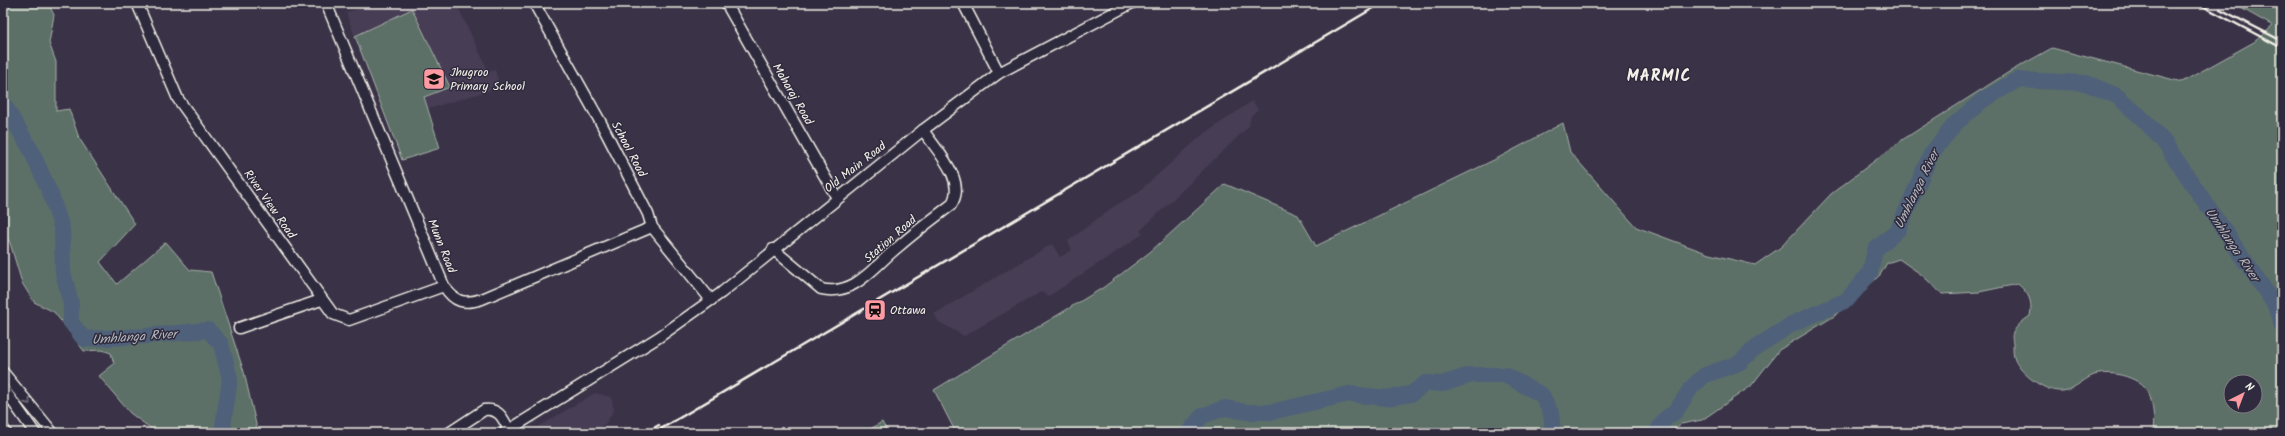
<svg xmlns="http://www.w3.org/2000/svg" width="2285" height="436" viewBox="0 0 2285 436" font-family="Kalam,sans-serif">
<rect width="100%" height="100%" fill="#3a3348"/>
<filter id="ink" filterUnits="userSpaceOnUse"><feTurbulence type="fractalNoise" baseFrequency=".025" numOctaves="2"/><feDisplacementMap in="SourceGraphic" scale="8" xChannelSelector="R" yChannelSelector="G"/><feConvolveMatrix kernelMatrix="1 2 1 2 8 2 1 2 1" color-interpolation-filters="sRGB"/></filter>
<g filter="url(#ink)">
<g fill="#473e55">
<polygon points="373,3 456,3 489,72 495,70 500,87 428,109 440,148 402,160 346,13"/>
<polygon points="1252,101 1258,109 1251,116 1249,126 1140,231 1143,234 1049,296 1041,292 964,336 939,322 934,314 1052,244 1060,257 1072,250 1068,241 1113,207 1137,193 1200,137"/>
<polygon points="595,393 611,397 614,410 606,423 596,431 592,433 528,433"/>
</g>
<g fill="#5c6f67" stroke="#a8b0a8" fill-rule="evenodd">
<polygon points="3,3 48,3 54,15 49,43 56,62 56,111 69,109 79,138 135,224 100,262 117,284 166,242 190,270 211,272 244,372 258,433 157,433 130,413 99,376 114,364 111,353 102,350 84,351 54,312 34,302 22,283 10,243 3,231"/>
<path d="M2232,3H2282V433H2153C2154,421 2154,408 2150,397C2144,377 2112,370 2094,375C2083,379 2071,393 2058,391C2043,390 2021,374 2015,360C2013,356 2013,350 2013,345C2013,341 2011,336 2013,333C2017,325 2023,321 2030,316C2033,301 2029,294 2018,284L1979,292L1942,294L1922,275L1899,259L1887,263L1880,275L1836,315L1779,350L1751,386L1702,420L1681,424L1668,433H956L934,390L1104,287L1150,252L1225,184L1298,215L1316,246L1498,158L1563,123L1570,152L1636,227L1709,254L1755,265L1781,247L1831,194L1902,140L2009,72L2052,48L2182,82L2254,42L2273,26ZM2231,382H2255V406H2231Z"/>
<polygon points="412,9 450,87 424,97 440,148 402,160 355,36"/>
<polygon points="882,422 888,433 864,433"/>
</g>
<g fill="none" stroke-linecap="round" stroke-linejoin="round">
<g stroke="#4f607a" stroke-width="16">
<polyline points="3,103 31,150 51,195 62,229 63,272 71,304 71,322 84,339 147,336 208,330 221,344 230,379 223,426 226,433"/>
<polyline points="1188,433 1202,416 1225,408 1246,412 1271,412 1349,394 1386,398 1411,394 1426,383 1442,384 1471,375 1505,375 1542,395 1551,413 1553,433"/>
<polyline points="1656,433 1665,419 1676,411 1691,388 1705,375 1739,363 1756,347 1792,324 1847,300 1870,273 1875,250 1898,230 1931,154 1955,124 1983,100 2017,80 2086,83 2117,96 2144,120 2164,142 2275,305 2282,326"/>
</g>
<g stroke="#f4f1e8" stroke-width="13">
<g id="minor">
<polyline points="137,3 178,99 333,314 349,320 444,286"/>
<path d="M326,3L444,286C454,302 464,305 482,299L652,227"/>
<polyline points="534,3 601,123 648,214 652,227 711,300"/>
<polyline points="726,3 837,198"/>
<polyline points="963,3 999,73"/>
<path d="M773,249L821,289C855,297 875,265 898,247C915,232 933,219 951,205C968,181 936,150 923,130"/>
<polyline points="239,328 321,300"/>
<polyline points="3,372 53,433"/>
<polyline points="3,388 35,433"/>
<polyline points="3,428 6,433"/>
<path d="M449,433L484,410C499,408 503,418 509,430"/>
<polyline points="504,433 659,337 721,293 923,130 999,73 1132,3"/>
</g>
</g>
<use href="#minor" stroke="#2f2a3d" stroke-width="10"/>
<g stroke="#f4f1e8" stroke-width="2.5">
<polyline points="2197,3 2282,48"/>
<polyline points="2220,9 2282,41"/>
<polyline points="645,433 659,425"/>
<polyline points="654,433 1382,3"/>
</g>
</g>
<defs><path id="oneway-chevron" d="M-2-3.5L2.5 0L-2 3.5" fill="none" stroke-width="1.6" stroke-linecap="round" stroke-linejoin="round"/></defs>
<use stroke="#747079" href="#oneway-chevron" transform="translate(28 402) rotate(51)"/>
</g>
<defs>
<g id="school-square" transform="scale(1.15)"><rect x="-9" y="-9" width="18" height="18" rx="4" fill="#ff9aa2" stroke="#2f2a3d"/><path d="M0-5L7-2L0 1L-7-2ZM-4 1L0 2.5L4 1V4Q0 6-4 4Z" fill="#111"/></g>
<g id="station-square" transform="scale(1.15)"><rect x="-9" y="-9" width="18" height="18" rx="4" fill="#ff9aa2" stroke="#2f2a3d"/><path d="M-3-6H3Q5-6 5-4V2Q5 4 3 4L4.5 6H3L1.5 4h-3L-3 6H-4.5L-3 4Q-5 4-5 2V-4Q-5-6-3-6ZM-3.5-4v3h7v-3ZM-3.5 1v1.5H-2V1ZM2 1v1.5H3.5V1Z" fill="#111"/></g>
</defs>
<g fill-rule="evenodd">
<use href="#school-square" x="434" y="79"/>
<use href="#station-square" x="875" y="310"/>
</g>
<g text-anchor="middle" stroke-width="3" stroke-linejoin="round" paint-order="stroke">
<g font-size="12" fill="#f4f1e8" stroke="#2f2a3d" text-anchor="start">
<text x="450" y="76">Jhugroo<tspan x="450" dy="14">Primary School</tspan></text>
<text x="890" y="314">Ottawa</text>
</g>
<g font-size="12" fill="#f4f1e8" stroke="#2f2a3d">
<text transform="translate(793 94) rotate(60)" y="4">Maharaj Road</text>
<text transform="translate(629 149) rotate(62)" y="4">School Road</text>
<text transform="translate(855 167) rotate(-38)" y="4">Old Main Road</text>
<text transform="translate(270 204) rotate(55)" y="4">River View Road</text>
<text transform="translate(890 239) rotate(-41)" y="4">Station Road</text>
<text transform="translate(442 246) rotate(68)" y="4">Munn Road</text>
</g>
<g font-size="13" font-style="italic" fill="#b2b7bc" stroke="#2f2a3d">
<text transform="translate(1916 189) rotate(-64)" y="5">Umhlanga River</text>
<text transform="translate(2233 244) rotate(56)" y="5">Umhlanga River</text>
<text transform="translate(134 336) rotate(-4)" y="5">Umhlanga River</text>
</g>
<g font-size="16" font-weight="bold" letter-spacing="1" fill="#f4f1e8" stroke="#2f2a3d">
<text x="1659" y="81">MARMIC</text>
</g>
</g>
<rect width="2285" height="436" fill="none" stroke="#2f2a3d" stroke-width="16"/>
<rect x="8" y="8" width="2269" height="420" fill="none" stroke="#f4f1e8" stroke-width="1.5" filter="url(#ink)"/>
<g transform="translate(2243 394) rotate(42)"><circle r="19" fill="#2f2a3d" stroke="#7e7a81"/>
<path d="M0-3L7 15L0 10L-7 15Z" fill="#ff9aa2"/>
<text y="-6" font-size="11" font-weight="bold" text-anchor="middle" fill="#f4f1e8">N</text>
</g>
</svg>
